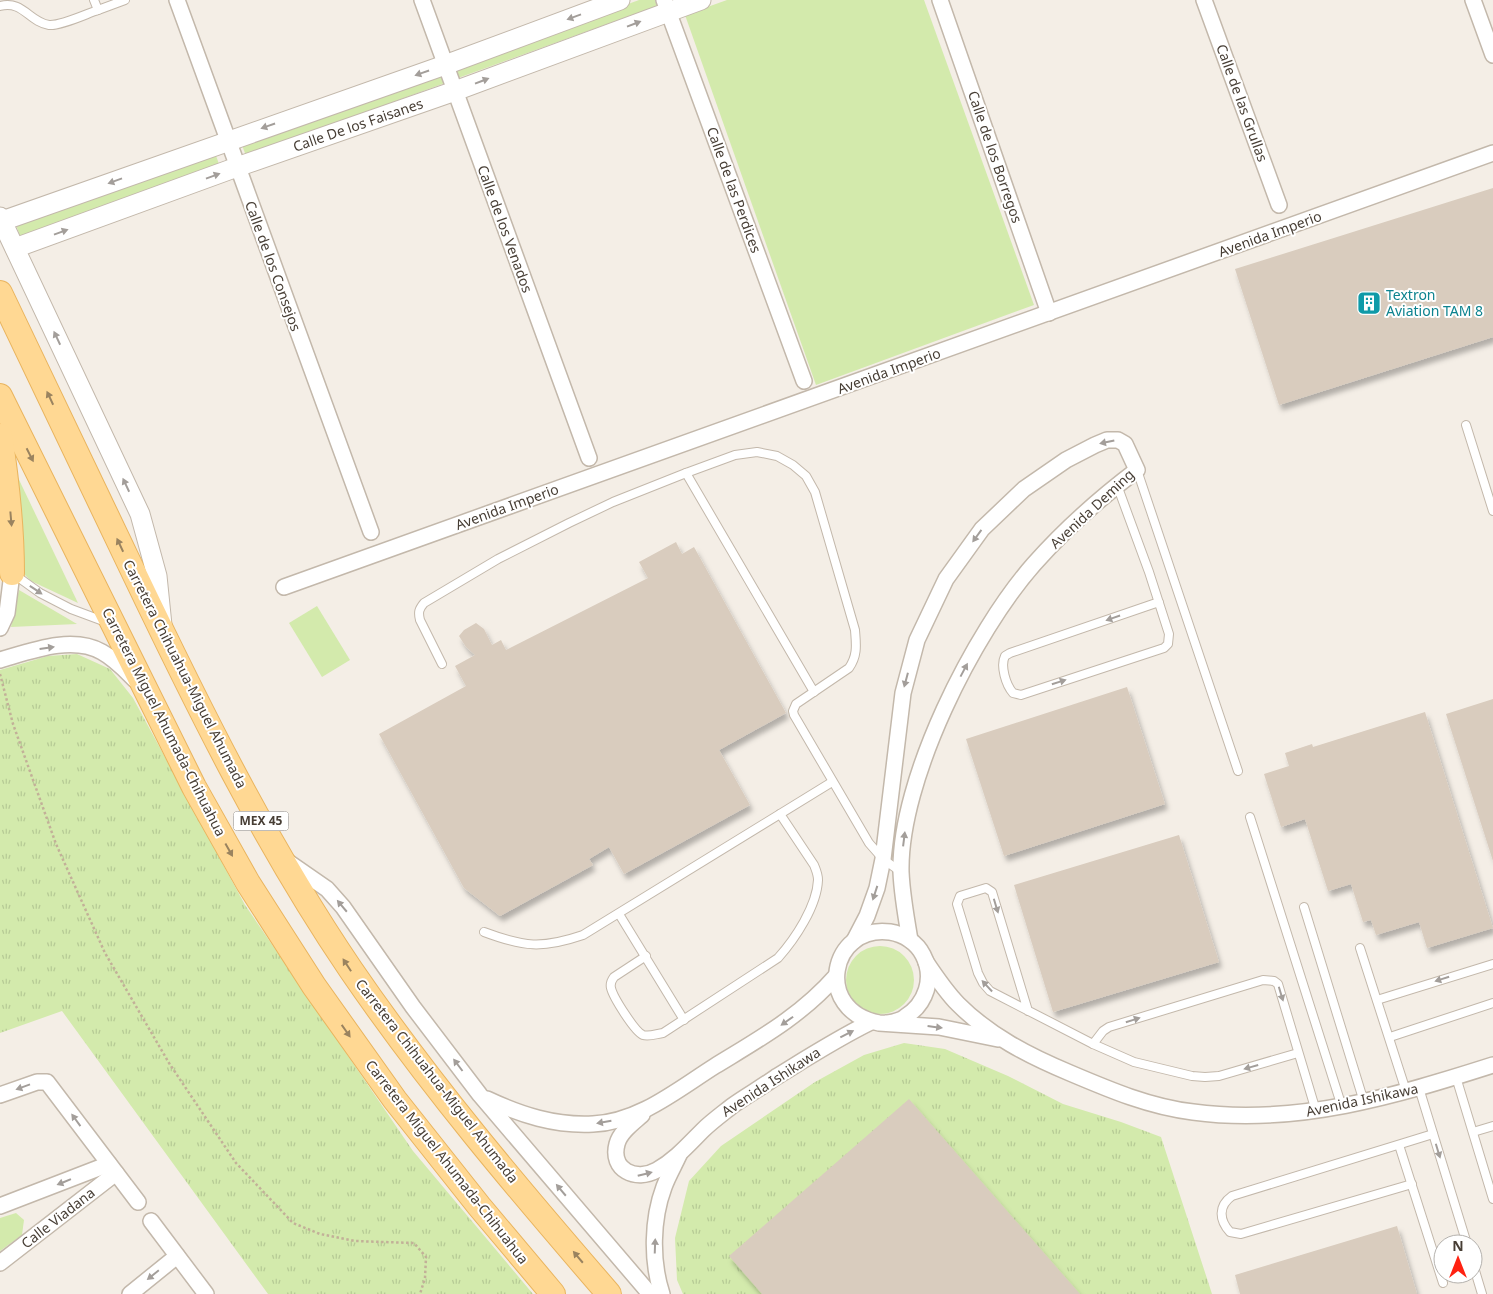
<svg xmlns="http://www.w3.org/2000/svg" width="1493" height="1294" viewBox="0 0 1493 1294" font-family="'Noto Sans',sans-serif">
<defs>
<pattern id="grass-tufts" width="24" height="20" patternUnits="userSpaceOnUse" patternTransform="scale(1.25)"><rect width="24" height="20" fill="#d3eaac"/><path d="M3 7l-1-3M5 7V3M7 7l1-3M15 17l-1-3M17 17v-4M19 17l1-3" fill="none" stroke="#b6ca95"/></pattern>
<filter id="shadow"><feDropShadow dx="3" dy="5.5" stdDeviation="2.5" flood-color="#0004"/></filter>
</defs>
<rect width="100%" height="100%" fill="#f4eee6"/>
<g fill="url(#grass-tufts)">
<polygon points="77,654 110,669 133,698 245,905 413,1151 533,1294 268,1294 62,1011 0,1033 0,670 48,656"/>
<polygon points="904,1043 945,1049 1008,1076 1063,1104 1121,1122 1161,1137 1212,1294 683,1294 677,1280 675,1238 689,1181 721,1146 815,1082 864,1055"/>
</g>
<g fill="#d3eaac">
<polygon points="639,0 655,0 657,6 458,78 454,68"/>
<polygon points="727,0 924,0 1034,305 816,385 685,15"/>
<polygon points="441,72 445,83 246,156 242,145"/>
<polygon points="215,153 219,164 20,236 16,225"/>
<polygon points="11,463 78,603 31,581 19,569"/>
<polygon points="19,590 77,624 11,627"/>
<polygon points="317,606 350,660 322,677 289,623"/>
<circle cx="880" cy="980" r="34"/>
<polygon points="16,1213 24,1220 22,1235 0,1251 0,1218"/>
</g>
<g fill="#d9ccbe" filter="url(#shadow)">
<polygon points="1493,188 1493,337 1279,405 1235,269"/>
<polygon points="676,542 682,554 694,547 786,713 719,750 750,805 624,874 609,847 589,859 593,865 500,916 464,888 379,734 466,686 455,666 475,655 466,647 459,636 464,630 476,623 484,629 492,645 501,640 506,650 648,578 639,562"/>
<polygon points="1127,687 1165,804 1004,856 966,739"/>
<polygon points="1493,699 1493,861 1446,714"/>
<polygon points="1425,712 1493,928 1427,948 1419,922 1376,935 1371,920 1363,922 1351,884 1328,891 1305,819 1281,827 1264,774 1289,766 1285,753 1312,744 1313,747"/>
<polygon points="1179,835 1219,962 1053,1012 1014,885"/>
<polygon points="909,1099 1080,1294 762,1294 729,1256"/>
<polygon points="1397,1226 1417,1294 1240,1294 1235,1275"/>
</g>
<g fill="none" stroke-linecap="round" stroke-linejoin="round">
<g stroke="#c3b8ab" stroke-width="10">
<g id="service">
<path d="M0,6C23,0 29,22 49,25C61,26 86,14 98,10L94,0"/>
<polyline points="98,10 125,0"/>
<polyline points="1466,425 1493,511"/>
<polyline points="1137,470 1238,771"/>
<polyline points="686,473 814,692"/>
<path d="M1117,485L1149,572L1169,634L1168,644L1164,648L1021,695L1013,693C1006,685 1000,666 1005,656L1010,653L1159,602"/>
<polyline points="15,575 40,593 71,609 106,622"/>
<path d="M442,664L420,620C418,612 419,609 424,603L498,559L569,523L613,502L686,473L735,455L757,452L777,456L793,465L806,476L815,492L855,630C856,644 858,655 849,668L796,704L793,711L794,715L869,843L883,859L901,872"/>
<polyline points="1250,817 1342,1107"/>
<polyline points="1304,907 1364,1102"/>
<polyline points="619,914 684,1020"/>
<path d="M484,932C524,947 542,949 583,935L832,782"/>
<polyline points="1360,948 1406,1091"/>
<path d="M646,956L614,977C611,981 610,984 611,988C613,997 635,1032 643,1035C649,1037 656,1034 663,1033L778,958C795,939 817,906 818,880C818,874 816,870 814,865L780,814"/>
<polyline points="1377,1000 1493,964"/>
<polyline points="1028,1011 992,892 986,888 960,896 957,904 978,973 983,983 990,991 1093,1044 1134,1062 1192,1076 1205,1077 1219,1076 1298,1053"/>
<polyline points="1390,1037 1493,1003"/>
<polyline points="1093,1044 1103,1031 1109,1027 1263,980 1274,981 1278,984 1316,1111"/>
<polyline points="1456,1077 1493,1199"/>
<polyline points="1419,1088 1467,1244"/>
<polyline points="1473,1132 1493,1126"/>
<polyline points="1399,1145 1443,1283"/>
<path d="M1412,1184L1241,1234L1230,1232C1219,1220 1218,1206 1232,1196L1433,1134"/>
<polyline points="1473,1264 1482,1294"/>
</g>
</g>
<g stroke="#c3b8ab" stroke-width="18">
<g id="minor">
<polyline points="177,0 371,532"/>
<polyline points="422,0 589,458"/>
<polyline points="664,0 804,381"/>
<polyline points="940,0 1049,313"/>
<polyline points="1204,0 1279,205"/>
<polyline points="1473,0 1493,55"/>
<polyline points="284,587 1493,153"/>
<polyline points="0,628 7,613 12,573"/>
<path d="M0,660C31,651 72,635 102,652C115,659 125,670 135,680"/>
<polyline points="288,862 327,889 343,907 413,1007 480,1095 650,1294"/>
<path d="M854,941L867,916L877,888L883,859L903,693L917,640L946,579L982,529L1024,489L1066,460L1095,445L1107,440H1118L1125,444L1137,470C1100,498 1065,529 1034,564C974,632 899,780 901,872C902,895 906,917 910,940"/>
<path d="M926,962C936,977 946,992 958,1004C990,1036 1029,1056 1070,1073C1110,1090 1150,1107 1193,1112C1296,1126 1396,1096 1493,1065"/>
<path d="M887,1023C893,1022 900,1021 905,1017C926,1004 935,978 923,955C917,943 904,934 890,932C830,924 813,1011 879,1023L939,1027L998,1039"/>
<polyline points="0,1095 37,1082 47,1082 138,1202"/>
<path d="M487,1099C521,1115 555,1126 593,1124C639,1122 677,1090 715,1066C759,1039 801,1016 836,976"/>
<path d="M642,1115C633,1123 620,1132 617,1144C610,1170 636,1182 657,1170C675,1160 688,1145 703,1130C711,1122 722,1114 732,1106C746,1096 762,1087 776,1077C807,1058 838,1038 871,1022"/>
<polyline points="0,1206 109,1164"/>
<polyline points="151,1221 206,1294"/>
<polyline points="0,1263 116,1173"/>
<polyline points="130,1294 177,1256"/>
<path d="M662,1294C651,1261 652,1219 664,1187C668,1176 674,1166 679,1155"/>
</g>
</g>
<g stroke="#c3b8ab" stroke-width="21">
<g id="tertiary">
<polyline points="0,217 140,514 157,576 162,625"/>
<polyline points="2,221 445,65 620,0"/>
<polyline points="15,248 237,167 455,91 701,0"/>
</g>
</g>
<g stroke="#e9b45e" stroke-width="26">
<g id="primary">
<path d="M0,293C44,385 88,478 133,571C198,707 266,845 351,970C429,1084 519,1190 609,1294"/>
<polyline points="0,396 194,787 248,883 314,986 395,1100 479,1206 553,1294"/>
<path d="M0,436C7,482 12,527 12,573"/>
</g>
</g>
<polyline stroke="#c2b098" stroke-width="2.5" stroke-dasharray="2.5 2.5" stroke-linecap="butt" points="0,674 13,724 56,844 105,953 169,1063 236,1163 293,1223 320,1234 355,1241 414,1243 426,1257 425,1278 420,1294"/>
<use href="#service" stroke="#fff" stroke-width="8"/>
<use href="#minor" stroke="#fff" stroke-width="15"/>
<use href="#tertiary" stroke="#fff" stroke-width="19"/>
<use href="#primary" stroke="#ffd893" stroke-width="24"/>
</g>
<defs><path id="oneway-solid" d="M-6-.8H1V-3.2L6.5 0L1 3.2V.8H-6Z" transform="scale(1.25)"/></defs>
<g fill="#a39e9a">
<use href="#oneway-solid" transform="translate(574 17) rotate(160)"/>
<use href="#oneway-solid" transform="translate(634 24) rotate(-21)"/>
<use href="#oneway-solid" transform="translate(422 73) rotate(161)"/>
<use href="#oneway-solid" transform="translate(482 81) rotate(-21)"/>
<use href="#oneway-solid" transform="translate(268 126) rotate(161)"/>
<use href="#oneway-solid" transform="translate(213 176) rotate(-20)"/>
<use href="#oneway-solid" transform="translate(115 181) rotate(160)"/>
<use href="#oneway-solid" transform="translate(61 232) rotate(-20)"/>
<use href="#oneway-solid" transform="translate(57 338) rotate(-115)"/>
<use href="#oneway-solid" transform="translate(1107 442) rotate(168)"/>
<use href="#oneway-solid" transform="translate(126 485) rotate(-115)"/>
<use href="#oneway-solid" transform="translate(977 536) rotate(126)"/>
<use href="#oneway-solid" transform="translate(36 590) rotate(34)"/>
<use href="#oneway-solid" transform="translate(1113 618) rotate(161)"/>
<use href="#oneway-solid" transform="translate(47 648) rotate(-8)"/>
<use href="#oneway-solid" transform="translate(964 670) rotate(-62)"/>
<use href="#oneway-solid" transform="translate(906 680) rotate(105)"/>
<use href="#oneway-solid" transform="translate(1059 682) rotate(-18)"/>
<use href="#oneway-solid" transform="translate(904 839) rotate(-83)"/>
<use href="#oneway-solid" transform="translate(875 893) rotate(108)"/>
<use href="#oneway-solid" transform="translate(342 906) rotate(-130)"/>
<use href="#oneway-solid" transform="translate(996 906) rotate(73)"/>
<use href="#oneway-solid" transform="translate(1442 979) rotate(162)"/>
<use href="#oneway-solid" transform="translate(987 986) rotate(-133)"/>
<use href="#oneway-solid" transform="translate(1281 994) rotate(73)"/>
<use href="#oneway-solid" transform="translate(1133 1020) rotate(-17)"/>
<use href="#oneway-solid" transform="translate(787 1021) rotate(145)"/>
<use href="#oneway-solid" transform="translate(935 1027) rotate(7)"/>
<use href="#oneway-solid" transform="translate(847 1034) rotate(-27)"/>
<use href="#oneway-solid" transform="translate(458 1065) rotate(-127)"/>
<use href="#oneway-solid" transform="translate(1251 1067) rotate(164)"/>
<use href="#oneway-solid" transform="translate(23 1087) rotate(160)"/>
<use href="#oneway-solid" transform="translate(76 1120) rotate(-126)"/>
<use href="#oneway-solid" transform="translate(604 1122) rotate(170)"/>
<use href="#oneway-solid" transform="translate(1438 1151) rotate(73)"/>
<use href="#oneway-solid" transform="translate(645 1174) rotate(-14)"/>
<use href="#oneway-solid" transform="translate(64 1182) rotate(158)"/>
<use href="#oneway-solid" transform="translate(561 1190) rotate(-130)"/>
<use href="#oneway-solid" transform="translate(655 1246) rotate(-88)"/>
<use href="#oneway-solid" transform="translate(153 1275) rotate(141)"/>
</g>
<g fill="#9a835f">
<use href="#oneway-solid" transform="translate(50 398) rotate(-115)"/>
<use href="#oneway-solid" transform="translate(30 455) rotate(63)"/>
<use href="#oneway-solid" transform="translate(11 519) rotate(85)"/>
<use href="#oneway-solid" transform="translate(120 545) rotate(-115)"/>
<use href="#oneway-solid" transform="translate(229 850) rotate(61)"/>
<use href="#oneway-solid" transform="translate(347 965) rotate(-123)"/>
<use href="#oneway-solid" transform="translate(346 1031) rotate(55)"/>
<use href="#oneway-solid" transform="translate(578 1257) rotate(-130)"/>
</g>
<defs>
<g id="building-square" transform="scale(1.25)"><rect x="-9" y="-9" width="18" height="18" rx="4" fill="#0f9aa8" stroke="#fff"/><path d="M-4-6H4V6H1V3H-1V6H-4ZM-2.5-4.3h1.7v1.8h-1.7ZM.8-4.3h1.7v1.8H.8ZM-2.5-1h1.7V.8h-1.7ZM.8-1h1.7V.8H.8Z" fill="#fff"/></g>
</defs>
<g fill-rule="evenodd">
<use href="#building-square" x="1369" y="303"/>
</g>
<g text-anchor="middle" stroke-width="4" stroke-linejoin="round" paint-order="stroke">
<rect fill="#fff" stroke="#7e7872" stroke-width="1" x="233.5" y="811.5" width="55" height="19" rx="4"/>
<g font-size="12" font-weight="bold" fill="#473e35">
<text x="261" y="825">MEX 45</text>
</g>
<g font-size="14" fill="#473e35" stroke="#fff">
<text transform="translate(1242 103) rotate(70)" y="5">Calle de las Grullas</text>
<text transform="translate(358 125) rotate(-19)" y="5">Calle De los Faisanes</text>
<text transform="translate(995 157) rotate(71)" y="5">Calle de los Borregos</text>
<text transform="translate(734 190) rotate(70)" y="5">Calle de las Perdices</text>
<text transform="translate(505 229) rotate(70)" y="5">Calle de los Venados</text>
<text transform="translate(1270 234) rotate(-20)" y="5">Avenida Imperio</text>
<text transform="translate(273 266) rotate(70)" y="5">Calle de los Consejos</text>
<text transform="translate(889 371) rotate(-20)" y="5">Avenida Imperio</text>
<text transform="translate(507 507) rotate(-20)" y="5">Avenida Imperio</text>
<text transform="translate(1092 509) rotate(-43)" y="5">Avenida Deming</text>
<text transform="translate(185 674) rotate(63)" y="5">Carretera Chihuahua-Miguel Ahumada</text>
<text transform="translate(164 722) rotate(63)" y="5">Carretera Miguel Ahumada-Chihuahua</text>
<text transform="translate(437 1081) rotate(52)" y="5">Carretera Chihuahua-Miguel Ahumada</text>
<text transform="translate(771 1082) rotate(-33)" y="5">Avenida Ishikawa</text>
<text transform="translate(1362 1100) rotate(-12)" y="5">Avenida Ishikawa</text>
<text transform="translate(447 1162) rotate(52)" y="5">Carretera Miguel Ahumada-Chihuahua</text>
<text transform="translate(58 1218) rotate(-38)" y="5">Calle Viadana</text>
</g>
<g font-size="14" fill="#0d838f" stroke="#fff" text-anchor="start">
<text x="1386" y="300">Textron<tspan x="1386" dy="16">Aviation TAM 8</tspan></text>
</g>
</g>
<g transform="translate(1458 1259)"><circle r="24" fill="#ffffff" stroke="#b5b2ae"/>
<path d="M0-4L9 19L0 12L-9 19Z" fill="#ff2211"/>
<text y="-8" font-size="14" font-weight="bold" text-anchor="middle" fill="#473e35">N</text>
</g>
</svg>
